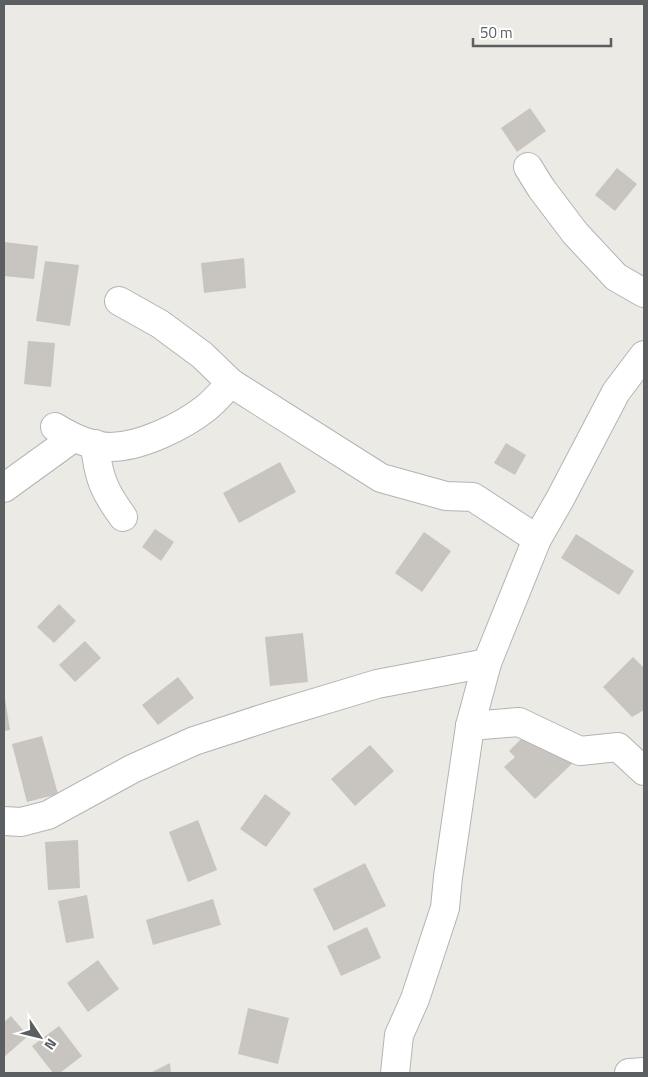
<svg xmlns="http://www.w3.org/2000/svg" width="648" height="1077" viewBox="0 0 648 1077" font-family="'Titillium Web',sans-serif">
<rect width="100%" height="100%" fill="#eceae4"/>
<g fill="#c8c5c0">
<polygon points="530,108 546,131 517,152 501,128"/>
<polygon points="617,168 637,184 615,211 595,195"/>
<polygon points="4,242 38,246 34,279 4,276"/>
<polygon points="244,258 246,288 204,293 201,263"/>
<polygon points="45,261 79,265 70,326 36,321"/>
<polygon points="28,341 55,343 51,387 24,384"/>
<polygon points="506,443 526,455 515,475 494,463"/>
<polygon points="280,462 296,492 239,523 223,493"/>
<polygon points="155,529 174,542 161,561 142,547"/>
<polygon points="424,532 451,551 422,592 395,573"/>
<polygon points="576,534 634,571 619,595 561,558"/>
<polygon points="59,604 76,621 54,643 37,627"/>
<polygon points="303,633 308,682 270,686 265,637"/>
<polygon points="85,641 101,658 75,682 59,665"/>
<polygon points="633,657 644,668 644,710 632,717 603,687"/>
<polygon points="178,677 194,698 158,725 142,705"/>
<polygon points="4,699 5,699 10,730 4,731"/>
<polygon points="527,733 578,758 535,799 504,767 515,757 509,751"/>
<polygon points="42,736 58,794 27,802 12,744"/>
<polygon points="370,745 394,771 355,806 331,779"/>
<polygon points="265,794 291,813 266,847 240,829"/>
<polygon points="198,820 217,870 188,882 169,832"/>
<polygon points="78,840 80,888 48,890 45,842"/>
<polygon points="365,863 386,906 334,931 313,889"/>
<polygon points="87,895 94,938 66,943 58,901"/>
<polygon points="213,899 221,925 153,945 146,920"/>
<polygon points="367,927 381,958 341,976 327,946"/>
<polygon points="98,960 119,989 88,1012 67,983"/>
<polygon points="248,1008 289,1018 278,1064 238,1054"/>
<polygon points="11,1016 28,1036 4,1057 4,1022"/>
<polygon points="59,1026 82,1056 60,1073 53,1073 32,1046"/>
<polygon points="170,1063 171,1073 153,1073 152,1072"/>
</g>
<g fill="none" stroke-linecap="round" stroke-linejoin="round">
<g stroke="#b1b4b7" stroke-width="30">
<g id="minor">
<polyline points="528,167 541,188 575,233 616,277 644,293"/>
<polyline points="119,301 160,324 202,355 231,383 381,478 446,496 473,497 537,539"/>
<path d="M55,427C71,437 90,446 110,447C140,447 182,427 206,408C215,401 223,391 231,383"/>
<path d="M95,444C98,477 104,491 123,517"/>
<polyline points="4,488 73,438"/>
<polyline points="470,726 519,722 580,751 618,747 644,771"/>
<polyline points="4,821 21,822 48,815 132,769 194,741 271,716 377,684 487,663"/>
<polyline points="395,1073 399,1035 415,999 445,908 448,877 470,726 487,663 537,539 560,499 616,392 644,355"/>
<polyline points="629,1073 644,1072"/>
</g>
</g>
<use href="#minor" stroke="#fff" stroke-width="28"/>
</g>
<rect width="648" height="1077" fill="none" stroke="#5c5f62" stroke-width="10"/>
<g transform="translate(40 1037) rotate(125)" stroke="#ffffff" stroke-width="4" paint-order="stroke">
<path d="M0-4L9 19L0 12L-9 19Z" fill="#5c5f62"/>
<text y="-8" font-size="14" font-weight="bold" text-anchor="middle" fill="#5c5f62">N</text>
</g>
<path d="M473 38v8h138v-8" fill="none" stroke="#5c5f62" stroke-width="2.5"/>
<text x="480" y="38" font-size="15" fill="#5c5f62" stroke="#ffffff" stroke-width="4" paint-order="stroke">50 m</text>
</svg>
